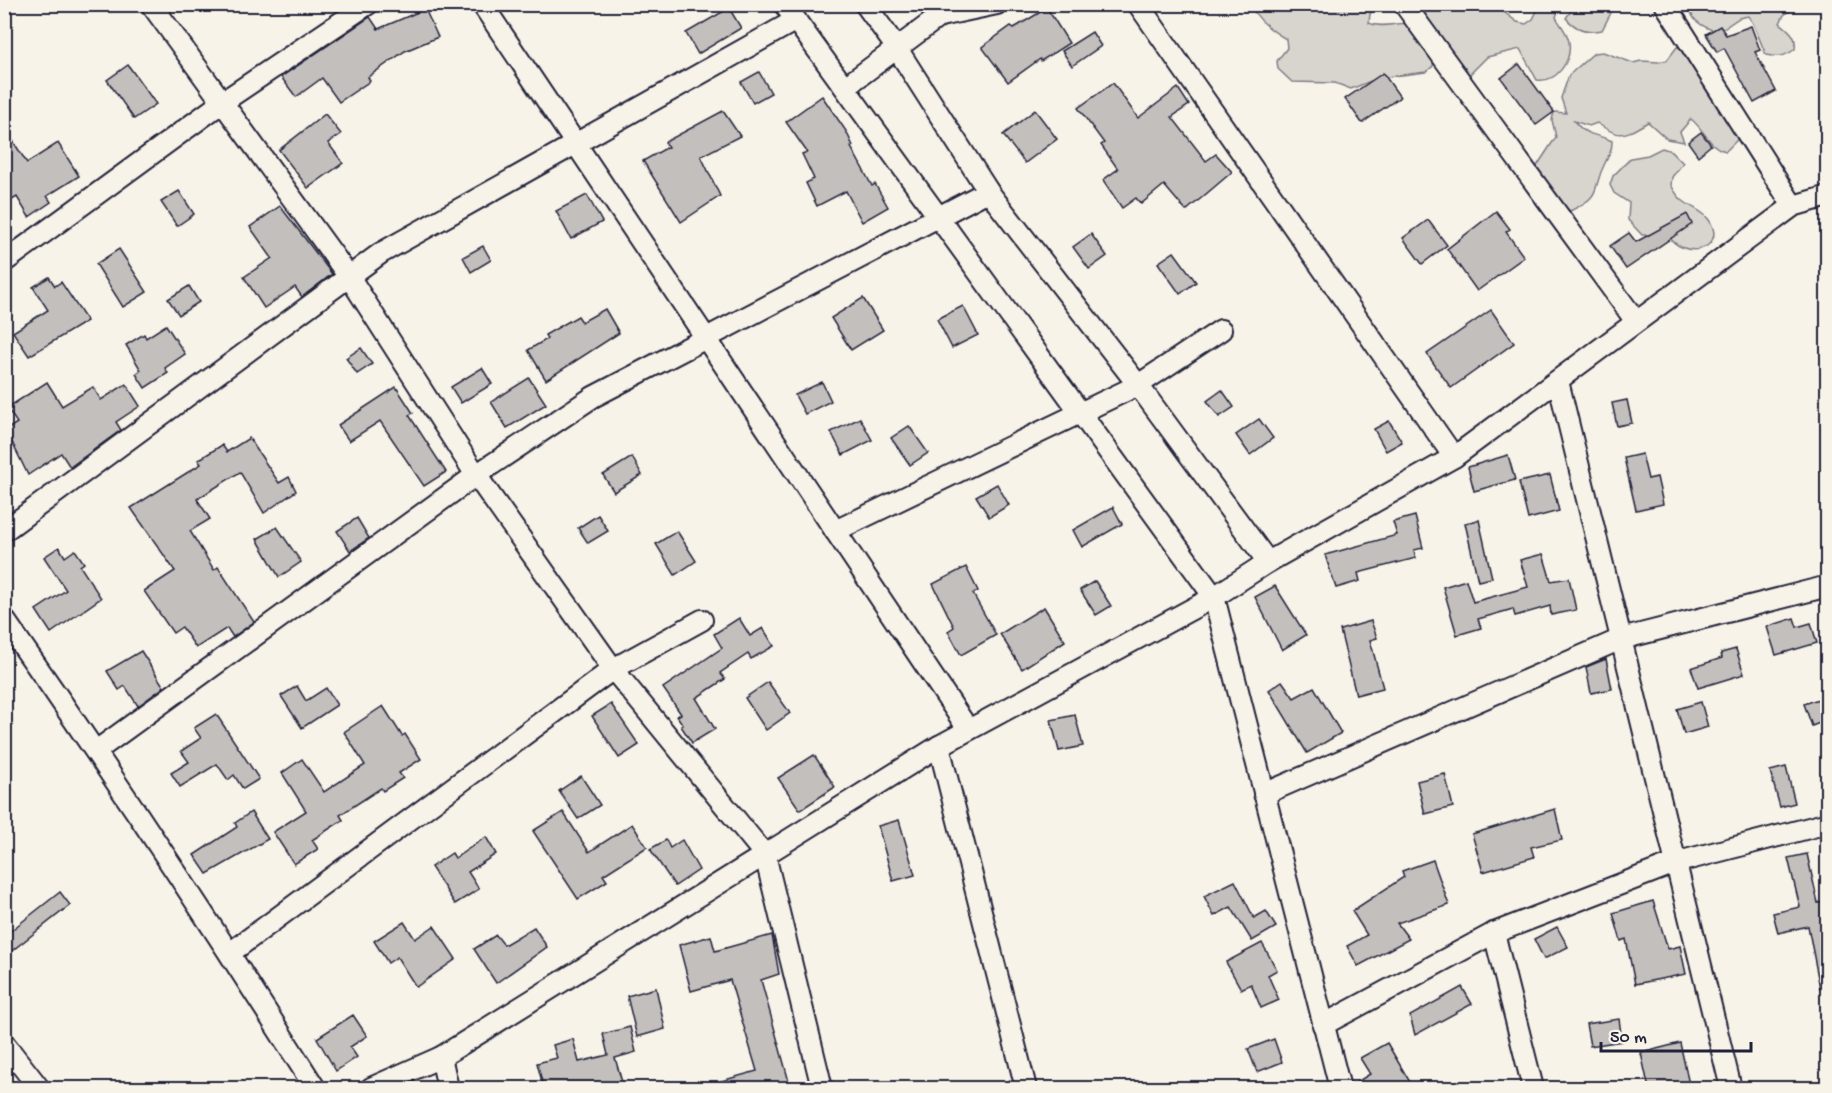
<svg xmlns="http://www.w3.org/2000/svg" width="1832" height="1093" viewBox="0 0 1832 1093" font-family="'Gochi Hand',sans-serif">
<rect width="100%" height="100%" fill="#f7f3e8"/>
<filter id="ink" filterUnits="userSpaceOnUse"><feTurbulence type="fractalNoise" baseFrequency=".0167" numOctaves="2"/><feDisplacementMap in="SourceGraphic" scale="12" xChannelSelector="R" yChannelSelector="G"/><feConvolveMatrix kernelMatrix="1 2 1 2 8 2 1 2 1" color-interpolation-filters="sRGB"/></filter>
<g filter="url(#ink)">
<g fill="#d8d5cf" stroke="#7d7c85" stroke-width="1.5">
<path d="M1250,5H1377L1370,14L1369,23C1384,30 1403,19 1411,26C1420,33 1428,48 1434,58L1433,66L1426,72L1378,78L1351,89L1335,83L1292,82L1278,69L1277,61L1287,48L1286,39C1272,31 1257,19 1250,5Z"/>
<path d="M1422,5H1495L1517,22L1526,24L1533,19L1540,5H1560L1556,17C1560,25 1568,33 1569,42C1572,62 1556,83 1537,80L1520,49L1487,57L1470,74L1461,73L1420,13Z"/>
<path d="M1575,5V4L1620,5L1614,7L1602,30C1588,33 1575,29 1566,18Z"/>
<path d="M1691,5H1799L1784,15L1780,23C1790,31 1797,36 1795,49C1784,58 1775,57 1766,55L1753,23L1748,16L1739,18L1718,32C1705,28 1688,20 1691,5Z"/>
<path d="M1677,47L1693,48L1708,93L1739,131L1738,139L1726,151C1708,147 1705,130 1691,119L1680,132L1684,142L1667,139L1648,122C1625,135 1621,140 1597,123L1589,126L1574,121C1588,138 1596,133 1612,141C1612,151 1609,155 1605,163C1591,190 1604,195 1570,211C1556,201 1541,184 1537,166L1556,137L1552,120L1554,112L1566,113L1561,98L1569,75L1594,53L1603,52L1633,63L1641,61L1659,62L1667,60Z"/>
<path d="M1662,148L1671,151L1683,163L1672,177L1671,185C1674,190 1677,196 1682,200C1693,209 1708,212 1713,228C1720,250 1683,260 1668,235H1642L1628,220L1629,203L1614,193L1610,185L1613,176L1631,158L1648,155Z"/>
</g>
<g fill="#c2bfbd" stroke="#22223b" stroke-width="1.5">
<polygon points="729,8 741,28 698,54 686,33"/>
<polygon points="1047,8 1069,43 1041,61 1040,59 1008,82 982,47 1011,26 1014,28"/>
<polygon points="425,9 438,37 405,51 368,77 370,81 339,102 322,78 296,97 281,77 370,17 378,29"/>
<polygon points="1720,26 1726,35 1751,26 1760,50 1755,52 1776,91 1754,103 1724,48 1717,52 1706,34"/>
<polygon points="1092,32 1101,46 1072,66 1062,51"/>
<polygon points="1519,64 1554,112 1536,125 1501,78"/>
<polygon points="128,65 156,104 134,119 107,80"/>
<polygon points="759,72 771,93 753,103 741,82"/>
<polygon points="1383,73 1400,97 1362,123 1345,99"/>
<polygon points="1113,83 1138,118 1178,88 1189,105 1172,117 1206,161 1216,154 1232,172 1186,211 1164,185 1141,204 1136,198 1122,208 1103,180 1118,169 1101,145 1104,143 1078,108"/>
<polygon points="822,96 846,131 853,146 851,147 872,186 875,184 888,207 862,222 846,191 817,206 806,183 814,179 802,154 807,152 786,122"/>
<polygon points="1035,110 1057,139 1025,163 1003,135"/>
<polygon points="723,111 740,136 701,156 720,196 681,222 643,161 668,147 665,142"/>
<polygon points="325,114 341,134 328,143 343,163 308,188 279,150"/>
<polygon points="4,127 27,163 58,143 79,176 47,196 51,202 29,217 17,197 4,205"/>
<polygon points="1701,132 1711,145 1698,156 1688,142"/>
<polygon points="179,191 194,214 177,226 161,202"/>
<polygon points="587,195 602,222 571,239 556,211"/>
<polygon points="280,206 332,274 302,297 295,287 264,308 244,277 272,258 250,227"/>
<polygon points="1496,211 1510,229 1506,232 1524,257 1477,291 1447,249"/>
<polygon points="1687,214 1692,224 1626,269 1610,246 1629,233 1636,242"/>
<polygon points="1428,220 1447,245 1422,264 1403,238"/>
<polygon points="1091,234 1107,256 1089,269 1073,247"/>
<polygon points="483,246 491,260 471,272 463,257"/>
<polygon points="119,249 147,292 123,307 96,264"/>
<polygon points="1174,252 1196,282 1180,294 1158,263"/>
<polygon points="49,277 55,286 61,282 87,321 29,356 13,332 48,310 33,287"/>
<polygon points="189,286 199,302 179,315 168,299"/>
<polygon points="863,298 883,330 851,350 831,318"/>
<polygon points="963,306 978,335 952,348 937,319"/>
<polygon points="605,309 619,333 546,380 528,350 547,339 545,335 578,316 582,322"/>
<polygon points="1491,310 1514,343 1451,388 1427,354"/>
<polygon points="166,325 185,354 165,368 168,373 145,388 136,374 141,370 126,345 144,334 146,338"/>
<polygon points="361,348 372,364 357,374 346,358"/>
<polygon points="482,368 492,384 461,403 451,387"/>
<polygon points="529,378 546,404 507,428 491,402"/>
<polygon points="47,382 62,406 93,387 101,400 126,384 140,406 116,422 121,430 70,467 61,453 28,475 6,430 17,423 7,408"/>
<polygon points="822,382 831,401 805,414 795,395"/>
<polygon points="396,387 413,413 409,415 446,472 424,486 380,421 349,441 338,425"/>
<polygon points="1222,390 1234,407 1219,417 1207,401"/>
<polygon points="1627,400 1632,423 1617,426 1612,403"/>
<polygon points="860,418 872,440 843,455 831,432"/>
<polygon points="1259,419 1273,438 1250,455 1236,435"/>
<polygon points="1389,421 1402,442 1386,451 1374,429"/>
<polygon points="909,426 928,453 910,465 891,438"/>
<polygon points="249,438 279,483 289,477 296,491 264,513 240,472 197,499 210,519 190,531 214,570 218,567 254,622 233,637 227,628 196,648 182,627 173,633 144,591 175,571 131,508 201,464 198,460 222,445 227,452"/>
<polygon points="1642,454 1648,479 1657,477 1663,504 1636,510 1624,458"/>
<polygon points="1508,455 1515,480 1474,491 1468,467"/>
<polygon points="632,457 642,475 614,492 603,475"/>
<polygon points="1550,475 1559,511 1528,519 1519,482"/>
<polygon points="997,484 1009,505 989,517 976,496"/>
<polygon points="1113,507 1122,524 1082,547 1073,530"/>
<polygon points="598,515 608,531 588,543 578,528"/>
<polygon points="1415,516 1423,548 1414,550 1416,558 1358,573 1360,581 1336,588 1325,555 1397,535 1393,522"/>
<polygon points="357,518 369,538 350,551 337,531"/>
<polygon points="1479,520 1492,578 1478,581 1465,523"/>
<polygon points="277,527 301,562 279,577 257,539"/>
<polygon points="677,531 696,561 675,575 656,544"/>
<polygon points="59,547 65,557 75,550 84,563 80,566 101,598 51,633 36,610 66,590 44,557"/>
<polygon points="1543,554 1551,581 1569,578 1576,610 1551,615 1550,606 1515,616 1513,609 1478,619 1481,628 1457,635 1443,587 1466,580 1473,602 1528,587 1520,560"/>
<polygon points="966,567 978,591 973,594 996,635 961,655 948,631 954,627 933,584"/>
<polygon points="1095,581 1111,606 1096,615 1080,590"/>
<polygon points="1275,586 1306,635 1282,650 1255,597"/>
<polygon points="1044,607 1065,641 1022,669 1000,634"/>
<polygon points="739,618 750,636 763,628 774,646 751,659 748,654 720,673 725,679 696,698 715,729 692,743 681,726 683,725 677,716 681,714 663,688 722,648 714,634"/>
<polygon points="1794,618 1797,627 1811,623 1817,643 1776,655 1767,627"/>
<polygon points="1371,621 1377,638 1370,640 1383,688 1356,695 1340,630"/>
<polygon points="1736,649 1744,674 1698,688 1691,668 1722,658 1721,653"/>
<polygon points="141,651 164,687 138,706 125,686 119,690 107,671"/>
<polygon points="1606,659 1612,689 1591,693 1586,667"/>
<polygon points="1282,681 1294,698 1314,687 1341,733 1307,753 1269,690"/>
<polygon points="768,682 790,713 766,730 745,698"/>
<polygon points="297,686 306,701 326,688 337,705 302,728 281,696"/>
<polygon points="1827,696 1827,720 1812,726 1804,704"/>
<polygon points="1701,702 1708,727 1684,734 1677,709"/>
<polygon points="611,704 639,745 619,758 592,716"/>
<polygon points="383,706 402,736 405,734 421,759 399,773 403,778 383,791 381,788 340,815 343,820 312,840 318,849 294,864 273,832 306,811 282,773 302,759 324,792 365,765 344,732"/>
<polygon points="216,714 259,779 243,789 234,775 228,780 217,764 180,787 171,773 189,762 181,751 201,738 194,728"/>
<polygon points="1075,715 1083,746 1059,751 1051,720"/>
<polygon points="814,755 835,787 800,810 778,778"/>
<polygon points="1786,767 1795,803 1780,807 1770,771"/>
<polygon points="1445,774 1453,807 1425,814 1417,781"/>
<polygon points="581,776 600,805 578,819 559,791"/>
<polygon points="1555,809 1562,840 1531,847 1534,857 1483,872 1472,834"/>
<polygon points="251,812 268,839 207,874 194,855 237,827 235,823"/>
<polygon points="563,812 589,852 632,824 647,847 603,875 607,881 578,899 533,831"/>
<polygon points="899,820 915,875 893,881 878,826"/>
<polygon points="486,837 496,854 468,872 479,889 455,904 431,867 452,853 455,858"/>
<polygon points="666,840 670,848 682,840 699,870 675,886 650,849"/>
<polygon points="1807,854 1818,903 1827,901 1827,987 1820,988 1808,926 1778,933 1773,913 1800,907 1788,858"/>
<polygon points="1433,860 1449,905 1397,923 1409,939 1358,966 1347,946 1367,935 1352,911 1404,877 1402,871"/>
<polygon points="1235,881 1254,918 1266,911 1276,927 1252,941 1231,907 1214,916 1204,896"/>
<polygon points="60,892 70,905 4,957 4,936"/>
<polygon points="1653,901 1668,949 1680,946 1686,974 1635,984 1626,939 1621,941 1613,913"/>
<polygon points="404,922 415,939 434,926 456,959 416,987 397,957 388,963 374,941"/>
<polygon points="534,927 547,947 496,983 474,949 496,935 504,945"/>
<polygon points="1557,927 1568,947 1544,959 1534,939"/>
<polygon points="772,935 779,974 761,980 791,1089 715,1089 714,1083 757,1071 730,980 691,991 679,945 711,936 715,951"/>
<polygon points="1262,943 1277,970 1268,975 1279,1000 1261,1008 1251,984 1241,989 1226,962"/>
<polygon points="1462,987 1472,1004 1415,1035 1410,1016"/>
<polygon points="656,988 665,1029 637,1037 627,996"/>
<polygon points="353,1015 367,1036 350,1047 357,1057 336,1071 317,1038"/>
<polygon points="1619,1019 1622,1041 1590,1046 1586,1024"/>
<polygon points="630,1027 636,1052 615,1058 624,1089 544,1089 537,1063 557,1058 553,1045 573,1039 579,1062 608,1055 603,1034"/>
<polygon points="1274,1039 1282,1062 1257,1072 1248,1049"/>
<polygon points="1387,1043 1414,1089 1352,1089 1352,1085 1370,1074 1360,1058"/>
<polygon points="1680,1043 1690,1089 1649,1089 1641,1053"/>
</g>
<g fill="none" stroke-linecap="round" stroke-linejoin="round">
<g stroke="#22223b" stroke-width="24">
<g id="minor">
<polyline points="151,4 350,278 476,475 613,669 765,855 822,1088"/>
<polyline points="482,4 968,729"/>
<polyline points="784,4 1214,597 1340,1088"/>
<polyline points="865,4 896,47 988,191 1138,385 1268,562"/>
<polyline points="1138,4 1454,457"/>
<polyline points="1404,4 1635,320"/>
<polyline points="1665,4 1793,206"/>
<polyline points="845,87 940,16 997,4"/>
<polyline points="4,262 224,101 368,4"/>
<polyline points="1558,381 1731,1088"/>
<polyline points="4,531 381,253 796,20"/>
<polyline points="835,531 1138,385 1221,330"/>
<path d="M4,619C112,773 215,929 315,1088"/>
<polyline points="939,746 1026,1088"/>
<polyline points="96,751 476,475 593,397 988,191"/>
<polyline points="1264,794 1621,639 1828,586"/>
<polyline points="1494,933 1533,1088"/>
<polyline points="230,953 613,669 702,620"/>
<polyline points="1323,1025 1494,933 1678,862 1828,823"/>
<polyline points="4,1043 39,1088"/>
<polyline points="441,1057 448,1088"/>
<polyline points="371,1088 441,1057 939,746 1214,597 1268,562 1454,457 1793,206 1828,196"/>
</g>
</g>
<use href="#minor" stroke="#f7f3e8" stroke-width="20"/>
</g>
</g>
<rect width="1832" height="1093" fill="none" stroke="#f7f3e8" stroke-width="24"/>
<rect x="12" y="12" width="1808" height="1069" fill="none" stroke="#22223b" stroke-width="2" filter="url(#ink)"/>
<path d="M1601 1042v9h150v-9" fill="none" stroke="#22223b" stroke-width="3"/>
<text x="1610" y="1042" font-size="18" fill="#22223b" stroke="#f7f3e8" stroke-width="4.5" paint-order="stroke">50 m</text>
</svg>
